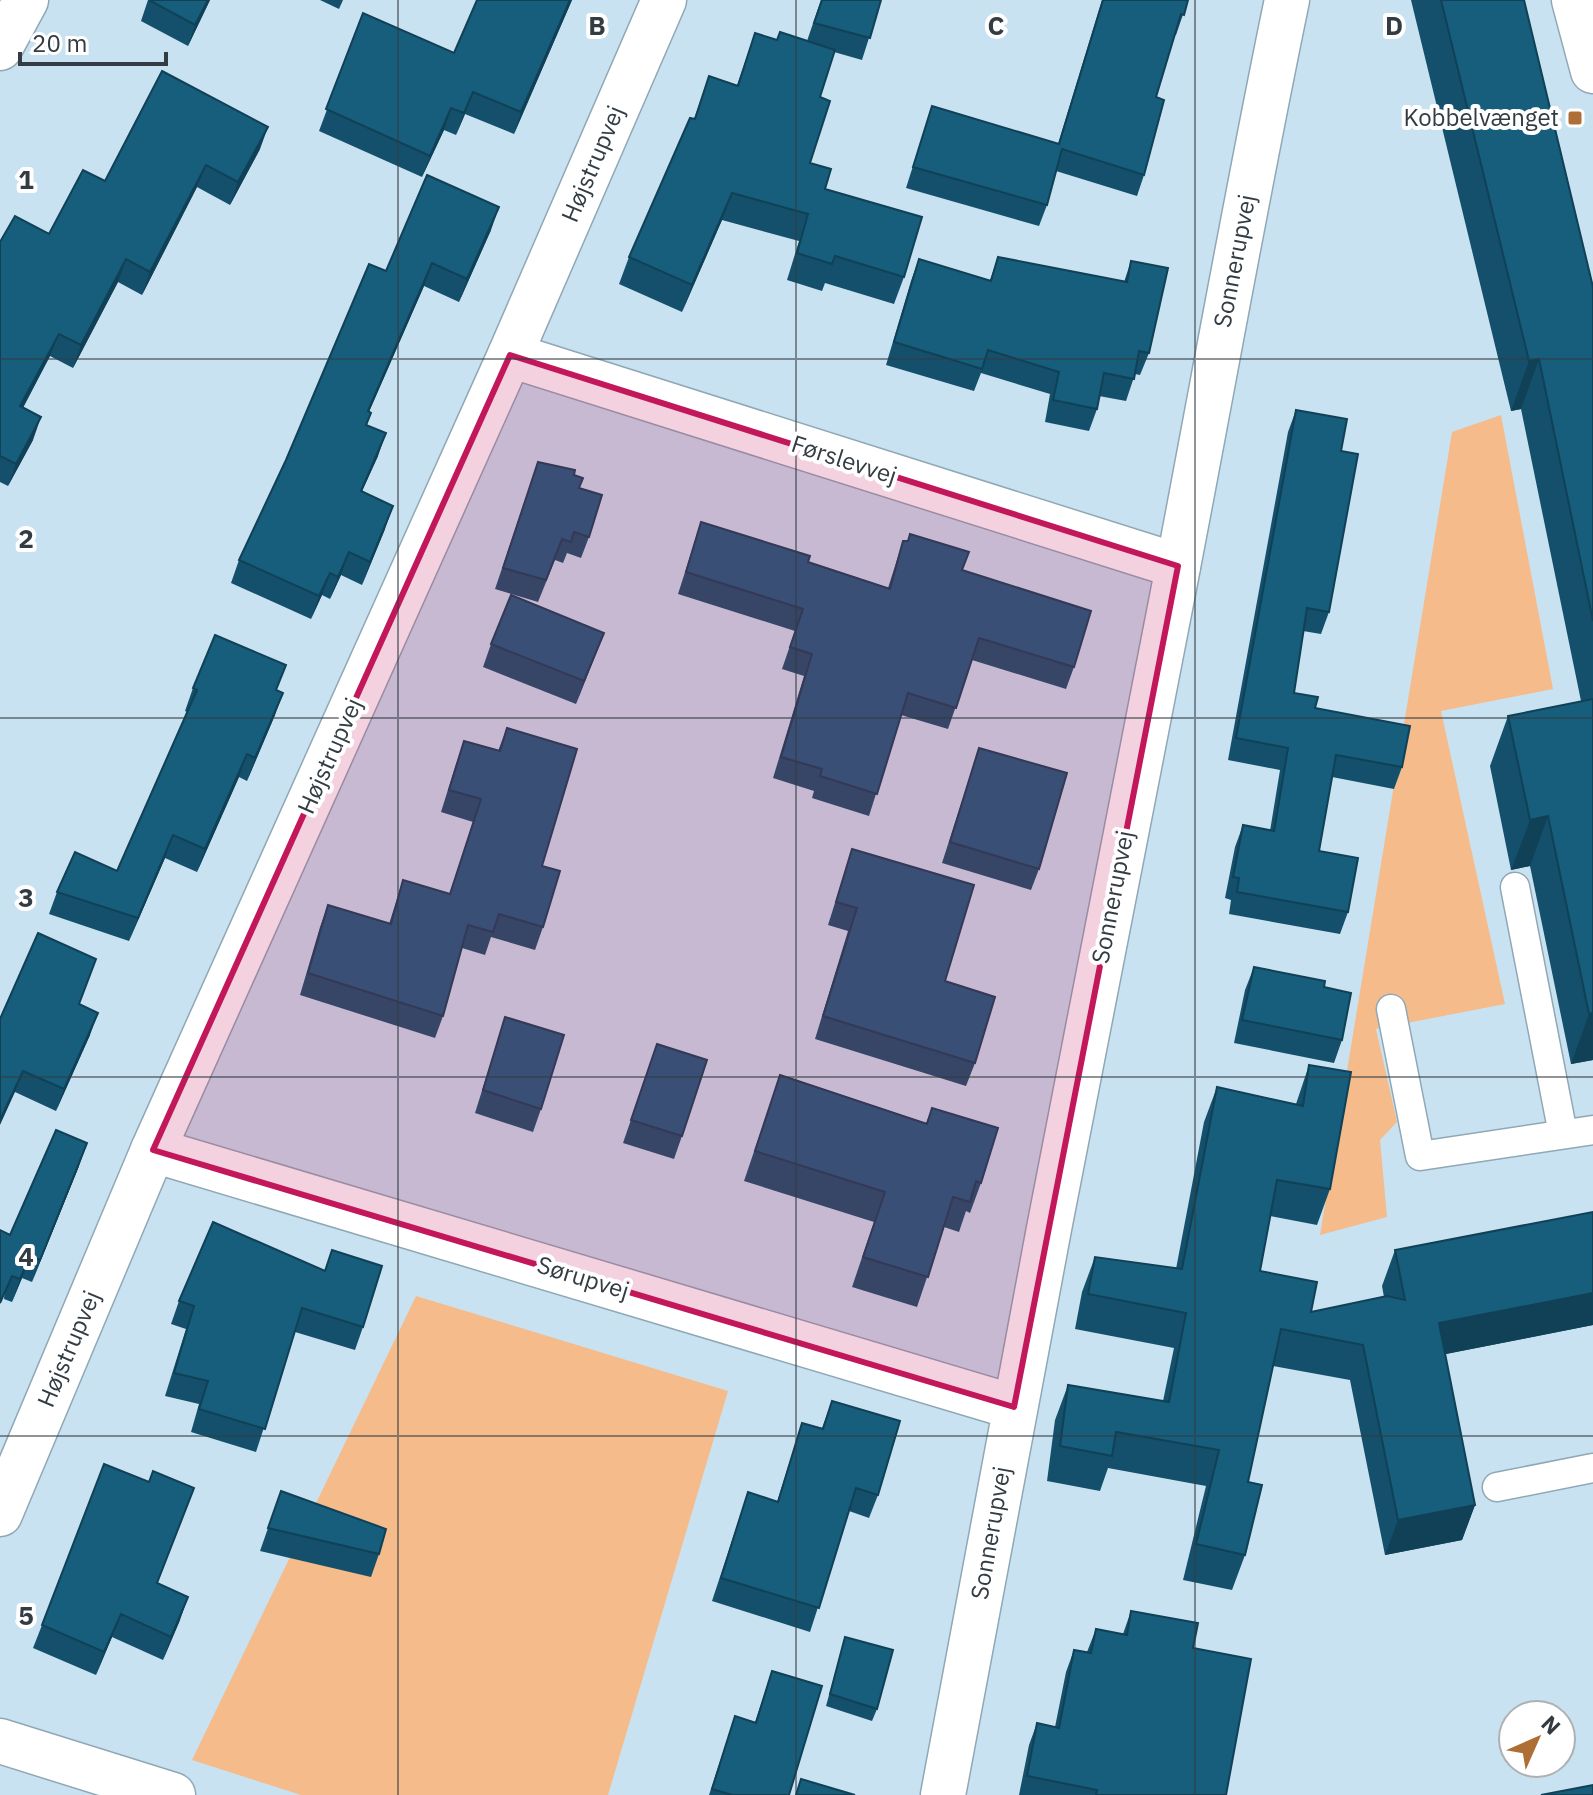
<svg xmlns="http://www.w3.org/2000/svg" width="1593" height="1795" viewBox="0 0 1593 1795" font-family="'IBM Plex Sans',sans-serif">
<rect width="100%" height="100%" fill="#c9e2f1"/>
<g fill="#f5bb8b">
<polygon points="1501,415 1553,689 1441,711 1505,1004 1376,1029 1397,1122 1380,1140 1387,1217 1320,1235 1452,432"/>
<polygon points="416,1296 728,1391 608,1795 301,1795 192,1760"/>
</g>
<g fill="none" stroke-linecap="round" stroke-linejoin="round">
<g stroke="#90a8b5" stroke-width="31">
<g id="lane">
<polyline points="1515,887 1563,1134"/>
<polyline points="1391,1009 1420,1156 1593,1130"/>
<polyline points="1497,1487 1593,1468"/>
</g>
</g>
<g stroke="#90a8b5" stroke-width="47">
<g id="street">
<polyline points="0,48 26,0"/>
<polyline points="510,355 1178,566"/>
<polyline points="153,1150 1014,1407"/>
<polyline points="0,1514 153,1150 510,355 664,0"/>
<polyline points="0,1741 173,1795"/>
<path d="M943,1795C1017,1388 1096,983 1176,577C1213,385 1247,192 1287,0"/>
</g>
</g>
<g stroke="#90a8b5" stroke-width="47">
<polyline id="secondary" points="1574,0 1593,71"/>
</g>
<use href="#lane" stroke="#fff" stroke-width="28"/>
<use href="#street" stroke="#fff" stroke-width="44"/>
<use href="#secondary" stroke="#fff" stroke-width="44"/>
</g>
<g fill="#14506b">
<polygon points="148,0 210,0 188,46 141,21"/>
<polygon points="320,0 343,0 339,9"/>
<polygon points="477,0 572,0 514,134 465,114 456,135 444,130 422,177 319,131 363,13 454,53"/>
<polygon points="821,0 881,0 862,60 834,52 820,97 810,163 825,189 904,277 894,304 825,283 822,291 787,280 799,241 722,220 682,312 619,284 629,257 694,119 709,76 737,85 755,33 777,40 807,41"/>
<polygon points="1102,0 1188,0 1176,35 1175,35 1156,97 1144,175 1137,196 1056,171 1047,205 1039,226 906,188 932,106 1058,144"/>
<polygon points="1411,0 1524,0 1593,287 1593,1060 1571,1064 1530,866 1511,870 1490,766 1508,716 1581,701 1521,409 1511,411"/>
<polygon points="260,149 230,205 197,187 142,295 118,282 73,368 50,356 23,408 33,440 8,486 0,482 0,242 49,234 105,181"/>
<polygon points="491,230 459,302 424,286 369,412 367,425 378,456 362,491 385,529 362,585 341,575 330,599 322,595 311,619 231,583 239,560 286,460 386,271"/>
<polygon points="998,257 1124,282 1131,261 1149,353 1140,375 1135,374 1126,401 1099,396 1097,409 1089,431 1045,422 1050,394 981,373 974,391 886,365 911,281 919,259 990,280"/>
<polygon points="1296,410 1341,451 1329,612 1321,634 1303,631 1294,693 1402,767 1394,789 1332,777 1319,851 1348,912 1340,934 1229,914 1231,900 1225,898 1235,847 1243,825 1270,831 1280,770 1228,760 1288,432"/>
<polygon points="538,462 574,475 579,488 589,537 581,558 567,553 563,563 555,560 538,602 495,589"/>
<polygon points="701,522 808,562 888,588 903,541 962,570 1074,667 1066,689 972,660 948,729 901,715 869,816 812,798 814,791 773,778 804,676 782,669 795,631 678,594"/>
<polygon points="491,644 595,656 576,704 483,667"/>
<polygon points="193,688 277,690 275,715 247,781 239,777 197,872 165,858 129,941 49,914 57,892 117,871 187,712 185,711"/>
<polygon points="507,728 542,866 543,927 535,950 491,937 485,955 462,948 443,1016 435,1038 300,995 320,927 328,905 389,924 403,880 450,894 473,822 441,812 456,764 464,741 498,751"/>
<polygon points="979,748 1039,869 1031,890 942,863"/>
<polygon points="852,849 945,981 975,1063 966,1086 815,1039 848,931 828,925"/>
<polygon points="1254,967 1324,987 1342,1040 1334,1063 1234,1043 1245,990"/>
<polygon points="79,1004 90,1035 56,1111 15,1092 0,1019"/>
<polygon points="505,1017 541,1109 533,1132 475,1113"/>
<polygon points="657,1044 682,1136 674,1159 623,1143"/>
<polygon points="1309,1065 1330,1189 1317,1225 1270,1216 1260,1271 1311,1312 1384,1297 1382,1286 1395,1250 1593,1212 1593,1325 1445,1354 1475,1505 1462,1540 1385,1555 1350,1380 1273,1366 1248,1482 1245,1555 1232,1590 1183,1580 1206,1486 1108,1468 1100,1491 1047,1481 1055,1420 1068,1385 1163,1401 1174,1348 1075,1329 1082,1292 1095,1257 1176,1269 1204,1122 1217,1087 1296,1104"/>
<polygon points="780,1075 926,1123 932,1108 981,1183 970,1213 966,1211 959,1232 944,1227 917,1307 852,1287 874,1222 744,1181"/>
<polygon points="79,1166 32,1282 22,1278 12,1302 4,1299 10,1235"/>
<polygon points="332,1250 363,1327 355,1350 295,1332 256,1452 191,1432 199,1404 165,1396 186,1329 171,1324 179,1301 325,1271"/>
<polygon points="832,1401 878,1495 869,1518 849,1511 810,1632 712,1601 748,1492 777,1502 802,1423 822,1428"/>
<polygon points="281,1491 379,1554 371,1577 260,1551"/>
<polygon points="157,1583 180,1620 163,1660 112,1637 96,1675 33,1648 42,1625"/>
<polygon points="1131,1611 1193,1648 1226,1795 1019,1795 1029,1745 1037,1723 1055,1727 1066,1672 1074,1650 1087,1652 1096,1629 1123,1634"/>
<polygon points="845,1637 877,1709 872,1721 826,1706"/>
<polygon points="772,1671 789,1795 709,1795 735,1716 755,1722"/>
</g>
<g fill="#104157">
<polygon points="208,0 210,0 188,46 195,25"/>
<polygon points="570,0 572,0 514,134 521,112"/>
<polygon points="473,92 465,114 456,135 464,113"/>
<polygon points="451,108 444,130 422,177 430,156"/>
<polygon points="268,127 260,149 230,205 238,182"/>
<polygon points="206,165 197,187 142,295 150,272"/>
<polygon points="732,193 722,220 682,312 692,285"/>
<polygon points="499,207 491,230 459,302 467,279"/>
<polygon points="126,259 118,282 73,368 81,345"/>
<polygon points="432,263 424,286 359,434 368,411"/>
<polygon points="59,334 50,356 12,428 20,406"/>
<polygon points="1539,359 1521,409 1511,411 1529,361"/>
<polygon points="41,417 33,440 8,486 16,464"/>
<polygon points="386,433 378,456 352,513 361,491"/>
<polygon points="393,506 385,529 362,585 370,562"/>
<polygon points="349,552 341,575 330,599 338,577"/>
<polygon points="330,573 322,595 311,619 319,596"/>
<polygon points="604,633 595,656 576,704 584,681"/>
<polygon points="283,693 275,715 247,781 255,758"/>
<polygon points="247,754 239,777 197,872 205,849"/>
<polygon points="1548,816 1530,866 1511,870 1530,820"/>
<polygon points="173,835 165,858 129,941 138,918"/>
<polygon points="98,1013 90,1035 56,1111 64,1089"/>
<polygon points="1593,1013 1593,1060 1571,1064 1589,1014"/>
<polygon points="23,1071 15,1092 0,1125 0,1120"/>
<polygon points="87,1143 79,1166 32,1282 40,1260"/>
<polygon points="30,1256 22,1278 12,1302 20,1279"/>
<polygon points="1593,1293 1593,1325 1426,1358 1439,1323"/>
<polygon points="1475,1505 1462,1540 1385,1555 1398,1520"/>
<polygon points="188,1597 180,1620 163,1660 171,1637"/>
<polygon points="121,1614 112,1637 96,1675 104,1652"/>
</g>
<g fill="#175d7c" stroke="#104157" stroke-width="2">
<polygon points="149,0 208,0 195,25"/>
<polygon points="477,0 570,0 521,112 473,92 464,113 451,108 430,156 326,109 363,13 454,53"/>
<polygon points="822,0 881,0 870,38 814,23"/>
<polygon points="1103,0 1188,0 1184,15 1181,14 1156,97 1164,100 1144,175 1062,149 1047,205 913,167 932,106 1059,144"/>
<polygon points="1441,0 1524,0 1593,287 1593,621 1539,359 1529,361"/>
<polygon points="780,32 835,50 820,97 830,101 810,163 831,169 825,189 922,217 904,277 835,256 832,264 797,253 808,214 732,193 692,285 629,257 690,118 695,119 709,76 738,86 755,33 777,40"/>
<polygon points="162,71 268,127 238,182 206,165 150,272 126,259 81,345 59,334 20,406 41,417 16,464 0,456 0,242 15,216 49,234 83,170 105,181"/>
<polygon points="427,175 499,207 467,279 432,263 368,411 371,413 366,425 386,433 361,491 393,506 370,562 349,552 338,577 330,573 319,596 239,560 286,460 369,264 386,271"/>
<polygon points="998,257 1127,282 1131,261 1168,268 1149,353 1139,351 1134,379 1104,373 1097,409 1053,400 1059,372 988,350 982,369 894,342 919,259 991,281"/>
<polygon points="1296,410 1347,419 1341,451 1358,454 1329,612 1307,608 1294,693 1318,697 1315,708 1410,726 1402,767 1336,755 1319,851 1358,858 1348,912 1237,892 1239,878 1233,877 1243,825 1274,831 1288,748 1236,738"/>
<polygon points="538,462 575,470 574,475 583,478 579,488 602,495 589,537 574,532 571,542 562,539 546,580 503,568"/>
<polygon points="701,522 810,556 808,562 890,589 903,541 908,541 910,534 969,552 962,570 1091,611 1074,667 979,638 956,708 908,693 877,794 820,776 822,769 781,757 812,654 790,647 803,609 686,572"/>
<polygon points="511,595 604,633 584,681 491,644"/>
<polygon points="215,635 286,665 276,690 283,693 255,758 247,754 205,849 173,835 138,918 57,892 75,852 117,871 197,690 193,688"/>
<polygon points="1593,699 1593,1013 1589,1014 1548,816 1530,820 1508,716"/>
<polygon points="507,728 577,749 542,866 560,871 543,927 499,914 493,932 468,925 443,1016 308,973 328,905 391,924 403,880 450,894 481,799 449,790 464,741 500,751"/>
<polygon points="979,748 1067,773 1039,869 950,842"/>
<polygon points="852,849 974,885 945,981 995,997 975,1063 823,1016 857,908 836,902"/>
<polygon points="38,933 96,959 79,1004 98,1013 64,1089 23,1071 0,1120 0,1019"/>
<polygon points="1254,967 1325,981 1324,987 1351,993 1342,1040 1242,1020"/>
<polygon points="505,1017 564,1035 541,1109 483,1090"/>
<polygon points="657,1044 707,1060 682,1136 631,1120"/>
<polygon points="1309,1065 1351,1072 1330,1189 1277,1180 1260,1271 1317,1282 1311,1312 1387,1296 1405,1300 1395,1250 1593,1212 1593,1293 1439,1323 1475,1505 1398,1520 1363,1345 1281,1329 1248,1482 1262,1485 1245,1555 1196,1544 1219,1450 1116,1432 1112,1456 1060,1446 1068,1385 1169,1402 1186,1313 1088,1294 1095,1257 1182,1269 1217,1087 1303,1106"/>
<polygon points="780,1075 927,1124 932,1108 998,1128 981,1183 976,1181 970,1202 953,1197 928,1277 863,1257 885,1192 755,1151"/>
<polygon points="56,1130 87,1143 40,1260 30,1256 20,1279 12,1276 0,1303 0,1230 10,1235"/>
<polygon points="213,1222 325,1271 332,1250 382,1266 363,1327 302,1308 265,1429 199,1409 208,1381 174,1373 194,1306 179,1301"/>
<polygon points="832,1401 900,1421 878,1495 856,1488 819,1608 721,1578 748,1492 778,1502 802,1423 823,1429"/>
<polygon points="104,1464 149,1482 153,1471 194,1488 157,1583 188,1597 171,1637 121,1614 104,1652 42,1625"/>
<polygon points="281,1491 386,1529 379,1554 268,1528"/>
<polygon points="1131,1611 1198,1623 1193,1648 1251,1659 1226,1795 1096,1795 1097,1790 1027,1776 1037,1723 1059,1728 1074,1650 1091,1653 1096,1629 1127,1635"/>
<polygon points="845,1637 893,1650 877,1709 830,1694"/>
<polygon points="772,1671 822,1686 789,1795 732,1795 712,1789 735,1716 756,1723"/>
<polygon points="801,1779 855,1795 796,1795"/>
<polygon points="1593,1785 1593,1795 1541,1795"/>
</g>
<path fill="#c2185b" fill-opacity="0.2" stroke="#c2185b" stroke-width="6" stroke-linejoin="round" d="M510,355L1178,566L1014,1407L153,1150Z"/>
<path fill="none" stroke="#323c42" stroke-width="2" stroke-opacity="0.55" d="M398,0V1795M796,0V1795M1195,0V1795M0,359H1593M0,718H1593M0,1077H1593M0,1436H1593"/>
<rect fill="#ae6f36" stroke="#fff" stroke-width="3" x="1567" y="110" width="16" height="16" rx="4"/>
<g text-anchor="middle" stroke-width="8" stroke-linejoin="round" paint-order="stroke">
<g font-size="24" fill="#323c42" stroke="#fff" text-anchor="end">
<text x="1559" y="126">Kobbelvænget</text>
</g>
<g font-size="24" fill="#323c42" stroke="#fff">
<text transform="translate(593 164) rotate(-67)" y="8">Højstrupvej</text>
<text transform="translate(1235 261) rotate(-79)" y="8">Sonnerupvej</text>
<text transform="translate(844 460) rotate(18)" y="8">Førslevvej</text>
<text transform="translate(330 756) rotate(-66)" y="8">Højstrupvej</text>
<text transform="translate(1113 897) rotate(-79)" y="8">Sonnerupvej</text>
<text transform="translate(583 1278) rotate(17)" y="8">Sørupvej</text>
<text transform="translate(69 1349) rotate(-67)" y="8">Højstrupvej</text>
<text transform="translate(991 1533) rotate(-80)" y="8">Sonnerupvej</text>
</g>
</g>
<g font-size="26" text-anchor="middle" font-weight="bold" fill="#323c42" stroke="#fff" stroke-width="8" stroke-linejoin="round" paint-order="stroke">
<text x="597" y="35">B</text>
<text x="996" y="35">C</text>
<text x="1394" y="35">D</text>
<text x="26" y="189">1</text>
<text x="26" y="548">2</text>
<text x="26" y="907">3</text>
<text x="26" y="1266">4</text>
<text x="26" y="1625">5</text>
</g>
<g transform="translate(1537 1739) rotate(45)"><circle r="38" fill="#ffffff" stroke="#adb1b3" stroke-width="2"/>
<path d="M0-6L14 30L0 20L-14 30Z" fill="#ae6f36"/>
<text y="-12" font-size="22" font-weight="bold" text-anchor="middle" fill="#323c42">N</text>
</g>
<path d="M20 52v12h146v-12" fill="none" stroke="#323c42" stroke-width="4"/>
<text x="32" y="52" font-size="24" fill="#323c42" stroke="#ffffff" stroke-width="6" paint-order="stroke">20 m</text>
</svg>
